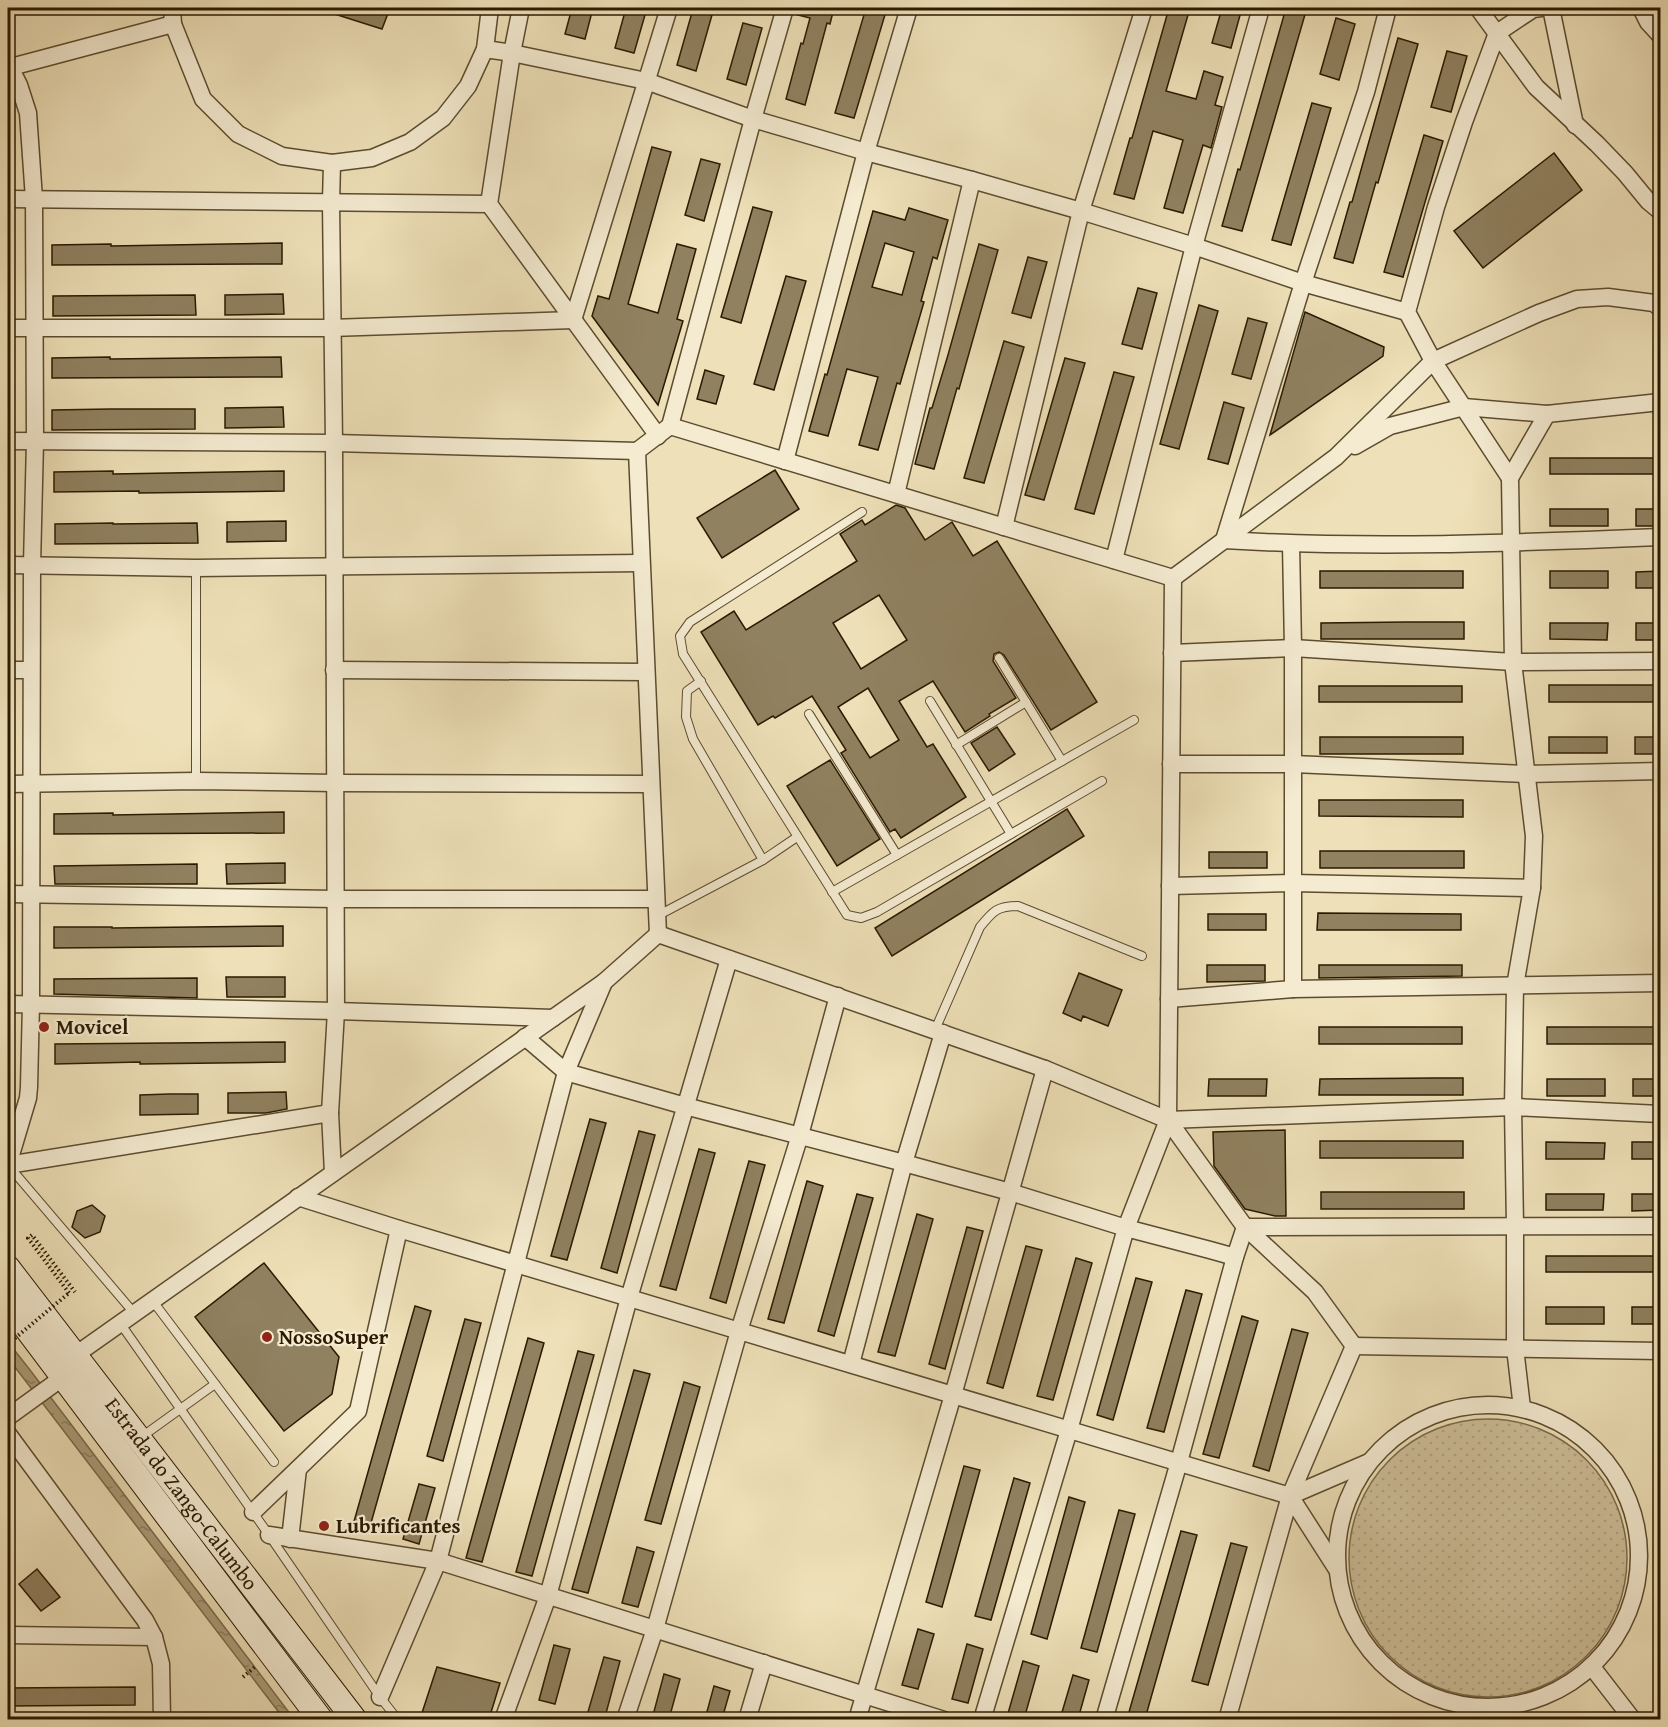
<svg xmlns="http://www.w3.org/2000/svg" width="1668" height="1727" viewBox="0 0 1668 1727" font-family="'Gentium Book Plus',serif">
<defs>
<pattern id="park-dots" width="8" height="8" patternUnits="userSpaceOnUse" patternTransform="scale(1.5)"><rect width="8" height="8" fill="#cdbe99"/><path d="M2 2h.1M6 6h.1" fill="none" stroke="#b0a382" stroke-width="1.8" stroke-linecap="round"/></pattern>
<pattern id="water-ripples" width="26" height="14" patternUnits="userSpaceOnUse" patternTransform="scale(1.5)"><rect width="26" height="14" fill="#ac9d7a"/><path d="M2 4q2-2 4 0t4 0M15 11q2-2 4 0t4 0" fill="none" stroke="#8c7f62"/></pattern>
</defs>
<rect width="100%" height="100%" fill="#eee0b8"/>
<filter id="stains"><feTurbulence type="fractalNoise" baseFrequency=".00333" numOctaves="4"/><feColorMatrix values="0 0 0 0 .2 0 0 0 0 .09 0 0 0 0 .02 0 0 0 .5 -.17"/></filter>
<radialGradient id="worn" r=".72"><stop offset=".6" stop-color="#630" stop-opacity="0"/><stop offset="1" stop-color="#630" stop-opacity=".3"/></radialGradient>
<circle fill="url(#park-dots)" stroke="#7c6c4d" stroke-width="1.5" cx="1488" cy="1558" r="139"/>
<polygon fill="url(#water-ripples)" stroke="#78694a" stroke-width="1.5" points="8,1342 30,1370 294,1719 284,1719 8,1358"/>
<g fill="#908160" stroke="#2b1a01" stroke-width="1.5" fill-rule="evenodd">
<polygon points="326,8 390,8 382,29 325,11"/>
<polygon points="572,8 593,8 585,39 565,34"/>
<polygon points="626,8 647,8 634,53 615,48"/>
<polygon points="795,8 834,8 830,24 827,23 805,105 786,99 801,43 803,44 810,18 794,14"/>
<polygon points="866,8 887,8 854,118 835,113"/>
<polygon points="1169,8 1190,8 1166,91 1196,99 1204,71 1223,77 1215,105 1222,107 1211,148 1203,145 1183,213 1164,208 1183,140 1153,131 1134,199 1114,194 1130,138 1132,138"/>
<polygon points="1222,8 1242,8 1231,48 1212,43"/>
<polygon points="1286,8 1306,11 1242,231 1222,226 1238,169 1240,170"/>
<polygon points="693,9 712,15 696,71 677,65"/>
<polygon points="1336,18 1355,24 1339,80 1320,74"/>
<polygon points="743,23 762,28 746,85 727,79"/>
<polygon points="1398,38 1418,44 1378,183 1376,182 1353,263 1334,258 1350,202 1352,202"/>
<polygon points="1447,51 1467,56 1451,112 1431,107"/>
<polygon points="1312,103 1331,108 1291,245 1272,240"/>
<polygon points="1424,135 1443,141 1403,277 1384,272"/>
<polygon points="652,147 671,152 628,304 658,313 677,244 696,249 677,319 683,321 658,405 592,316 598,296 609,299"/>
<polygon points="1554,153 1582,190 1483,268 1454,231"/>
<polygon points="701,159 720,164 704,221 685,215"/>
<polygon points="753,207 772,212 741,323 721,317"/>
<path d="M909,208L948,220L937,259L933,257L921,301L924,302L900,384L897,383L878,450L859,445L878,377L847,369L828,436L809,431L825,374L827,375L873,211L905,220ZM885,243L914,252L902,295L872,287Z"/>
<polygon points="282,243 282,264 52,265 52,245 111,244 111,246"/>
<polygon points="979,244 998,250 959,389 957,388 934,469 915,464 930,408 932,408 948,355"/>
<polygon points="1028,257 1047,262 1031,318 1012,313"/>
<polygon points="786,276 806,281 774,390 754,384"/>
<polygon points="1138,288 1157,293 1142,349 1122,344"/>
<polygon points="283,294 284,314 225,315 225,295"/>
<polygon points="195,295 196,315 53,316 53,296"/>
<polygon points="1199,305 1218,311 1179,449 1160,444"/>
<polygon points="1305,312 1384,347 1383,356 1270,435"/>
<polygon points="1248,318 1267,323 1251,379 1232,374"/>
<polygon points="1004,341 1024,347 984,483 964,478"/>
<polygon points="110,357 110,359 281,357 282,377 52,378 52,358"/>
<polygon points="1065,358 1085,363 1044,500 1025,495"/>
<polygon points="705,370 724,376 716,404 697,399"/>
<polygon points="1114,372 1134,377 1094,514 1075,509"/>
<polygon points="1224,402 1244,408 1228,464 1208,459"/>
<polygon points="283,407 284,427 225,428 225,408"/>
<polygon points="111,409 195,409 195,429 52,430 52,410"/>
<rect x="1550" y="458" width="110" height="16"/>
<polygon points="775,470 799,509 722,558 697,518"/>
<polygon points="113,471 113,474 284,471 284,491 139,493 139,491 54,492 54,472"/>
<path d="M896,505L905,508L925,540L952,522L973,556L997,541L1097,702L1051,730L1004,655L999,652L994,654L993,661L1016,698L989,714L990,716L965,732L933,681L899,701L927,747L933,744L966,797L901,838L895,829L890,832L841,753L846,750L812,696L775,718L773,716L758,725L701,632L734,611L746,630L857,561L840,534L862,520L865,525ZM879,595L907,640L861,669L833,623ZM868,688L899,740L870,758L838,707Z"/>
<rect x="1550" y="509" width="58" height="17"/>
<rect x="1636" y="509" width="24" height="17"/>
<polygon points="286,521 286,541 227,542 227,522"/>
<polygon points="113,523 113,524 197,523 198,543 55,544 55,524"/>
<rect x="1320" y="571" width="143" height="17"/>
<rect x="1550" y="571" width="58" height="17"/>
<polygon points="1660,571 1660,588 1636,588 1636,572"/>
<polygon points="1407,622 1464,622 1464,639 1321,639 1321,623"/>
<polygon points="1550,623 1608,623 1607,640 1550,639"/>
<rect x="1636" y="623" width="24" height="17"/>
<rect x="1549" y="685" width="111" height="17"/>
<rect x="1319" y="686" width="143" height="16"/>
<polygon points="997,727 1015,754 989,771 971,743"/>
<rect x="1320" y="737" width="143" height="17"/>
<rect x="1549" y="737" width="58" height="16"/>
<rect x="1635" y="737" width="25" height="17"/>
<polygon points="830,760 880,839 837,866 787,786"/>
<polygon points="1319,800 1463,800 1463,817 1319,816"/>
<polygon points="1067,809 1084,836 892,956 875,928"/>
<polygon points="284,812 284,833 54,834 54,814 113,813 113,815"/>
<rect x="1320" y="851" width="144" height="17"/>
<rect x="1209" y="852" width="58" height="16"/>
<polygon points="285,863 285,883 227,884 226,864"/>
<polygon points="197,864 197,884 55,884 54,866"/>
<polygon points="1318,913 1461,914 1461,930 1317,930"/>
<rect x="1208" y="914" width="58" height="16"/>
<polygon points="283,926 283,946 54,948 54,927 112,927 112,928"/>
<polygon points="1207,965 1265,965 1265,981 1207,982"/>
<polygon points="1319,965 1462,965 1462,976 1319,978"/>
<polygon points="1079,973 1122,990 1108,1026 1083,1016 1081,1021 1063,1013"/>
<polygon points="226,977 285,977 285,997 227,997"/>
<polygon points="197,978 197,998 54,994 54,979"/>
<rect x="1319" y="1027" width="143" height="17"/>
<rect x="1547" y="1027" width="113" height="17"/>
<polygon points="285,1042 285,1062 140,1064 140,1062 55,1064 55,1044"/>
<polygon points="1434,1078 1463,1078 1463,1095 1319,1095 1320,1079"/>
<polygon points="1209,1079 1267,1079 1266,1096 1208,1096"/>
<rect x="1547" y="1079" width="58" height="17"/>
<rect x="1633" y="1079" width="27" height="17"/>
<polygon points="286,1092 287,1109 266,1113 228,1113 228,1093"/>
<polygon points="169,1094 198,1094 198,1114 140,1115 140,1095"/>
<polygon points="590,1119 606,1123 567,1260 551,1256"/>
<polygon points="1285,1130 1286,1216 1275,1216 1245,1209 1214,1166 1213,1132"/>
<polygon points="639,1131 655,1135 617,1273 601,1268"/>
<rect x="1320" y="1141" width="143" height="17"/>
<polygon points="1546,1142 1605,1143 1604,1159 1546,1159"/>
<rect x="1632" y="1142" width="28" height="17"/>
<polygon points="699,1149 715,1153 676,1290 660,1286"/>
<polygon points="749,1161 765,1165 726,1303 710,1298"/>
<polygon points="807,1181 823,1186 784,1323 768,1319"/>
<rect x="1321" y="1192" width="143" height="17"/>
<polygon points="857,1194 873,1198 834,1336 818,1331"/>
<polygon points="1546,1194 1604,1194 1603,1210 1546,1210"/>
<polygon points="1632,1194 1660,1194 1660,1210 1632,1211"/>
<polygon points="92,1205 105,1216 100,1232 85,1238 72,1227 77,1211"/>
<polygon points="917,1214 933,1219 895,1356 878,1352"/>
<polygon points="967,1227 983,1231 945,1369 929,1364"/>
<polygon points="1026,1246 1042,1250 1003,1388 987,1383"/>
<rect x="1546" y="1256" width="114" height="16"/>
<polygon points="1076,1258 1092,1263 1053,1400 1037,1396"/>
<polygon points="264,1263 339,1357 332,1394 284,1431 195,1317"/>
<polygon points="1136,1278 1152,1282 1113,1420 1097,1415"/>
<polygon points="1186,1290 1202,1294 1164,1432 1147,1428"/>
<polygon points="415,1306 431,1311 369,1530 353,1525"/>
<rect x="1546" y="1307" width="58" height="17"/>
<rect x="1632" y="1307" width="28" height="17"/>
<polygon points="1242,1316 1258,1321 1219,1458 1203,1454"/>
<polygon points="465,1319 481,1323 443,1461 427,1456"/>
<polygon points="1292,1329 1308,1333 1269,1471 1253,1466"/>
<polygon points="528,1338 544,1343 482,1562 466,1558"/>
<polygon points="578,1351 594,1355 532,1576 516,1572"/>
<polygon points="634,1370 650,1374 588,1593 572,1589"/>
<polygon points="684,1382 700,1387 661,1524 645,1520"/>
<polygon points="964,1466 980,1470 942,1607 926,1602"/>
<polygon points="1014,1478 1030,1483 991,1620 975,1616"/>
<polygon points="419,1484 435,1488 419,1544 403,1539"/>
<polygon points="1069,1497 1085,1502 1047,1639 1031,1634"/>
<polygon points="1119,1510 1135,1514 1097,1652 1081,1648"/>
<polygon points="1181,1531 1197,1535 1145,1719 1127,1719"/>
<polygon points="1231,1543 1247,1547 1208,1685 1192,1681"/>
<polygon points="637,1547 654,1552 638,1607 622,1603"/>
<polygon points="37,1569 60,1597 41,1611 19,1584"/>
<polygon points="918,1629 934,1634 918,1689 902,1685"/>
<polygon points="967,1644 983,1649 968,1703 952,1699"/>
<polygon points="554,1645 570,1649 555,1704 539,1700"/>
<polygon points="604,1657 620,1661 605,1717 588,1712"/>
<polygon points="1023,1661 1039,1666 1024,1719 1018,1719 1007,1717"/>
<polygon points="437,1667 500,1683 489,1719 420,1719"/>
<polygon points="664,1674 680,1679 669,1719 652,1719"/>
<polygon points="1073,1675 1089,1680 1078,1719 1060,1719"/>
<polygon points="714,1686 730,1691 722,1719 705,1719"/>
<polygon points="135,1687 135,1705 8,1706 8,1688"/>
</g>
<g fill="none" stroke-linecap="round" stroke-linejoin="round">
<g stroke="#5c4c2f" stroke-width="10">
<g id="lane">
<polyline points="862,512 690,622 680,636 683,654 847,915 861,918 877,912 1102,781"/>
<polyline points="196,568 196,781"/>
<polyline points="999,658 1062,761"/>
<polyline points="701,681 687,691 686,717 693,739 763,860"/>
<polyline points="930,701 1011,834"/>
<polyline points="809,714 897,855"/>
<polyline points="956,745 1026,702"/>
<polyline points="832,892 1134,720"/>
<polyline points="657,916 763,860 797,837"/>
<path d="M935,1030L980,927C993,911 997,906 1018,906L1142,956"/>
<polyline points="8,1165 134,1313"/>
<polyline points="152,1300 274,1462"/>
<polyline points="120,1323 269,1535 380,1697 398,1720"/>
<polyline points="140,1438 215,1384"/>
</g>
</g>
<g stroke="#5c4c2f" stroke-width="19">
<g id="street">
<polyline points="172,8 173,24 203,99 238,134 282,156 332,163 372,158 410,142 443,118 468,86 485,49 490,8"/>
<polyline points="521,8 512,53 489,204 658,436"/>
<path d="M1388,8L1366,92L1303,283L1224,540C1369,549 1515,543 1660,537"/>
<polyline points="1478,8 1536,87 1597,144 1625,173 1648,201 1660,211"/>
<polyline points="1551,8 1575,125"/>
<polyline points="1641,8 1648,22 1660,35"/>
<polyline points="485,49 512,53 646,81 753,119 866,152 972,180 1081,211 1194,246 1303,283 1407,312"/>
<polyline points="8,63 19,85 28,113 34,199 35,441 32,565 31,1004 29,1087 28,1098 8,1165 330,1113"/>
<polyline points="11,67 173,24"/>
<polyline points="332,163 331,202 334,443 336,1011 330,1113 333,1173"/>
<polyline points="8,199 489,204"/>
<polyline points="8,328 331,328 573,320 669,8"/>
<polyline points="670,426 753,119 785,8"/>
<polyline points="8,441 334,443 637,451"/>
<polyline points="1355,446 1390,426 1464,407 1547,414 1660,402"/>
<polyline points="785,461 866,152 909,8"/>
<polyline points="1510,478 1433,361 1407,312 1436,207 1464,122 1497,33 1533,9 1541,8"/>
<polyline points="896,494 972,180"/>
<polyline points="1004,527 1081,211 1144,8"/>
<polyline points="1291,544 1293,648 1293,989"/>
<polyline points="1114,560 1194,246 1261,8"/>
<polyline points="8,565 196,568 641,563"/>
<polyline points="1173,578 1336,457 1433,361 1539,313 1577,299 1608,297 1654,303 1660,308"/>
<polyline points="1172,653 1293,648 1513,662 1660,661"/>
<polyline points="8,670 31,670"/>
<polyline points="334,670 646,672"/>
<polyline points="1171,764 1293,764 1526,774 1660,771"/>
<polyline points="8,784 196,781 335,783 651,784"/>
<polyline points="1170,886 1293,883 1532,888"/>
<polyline points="8,894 336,899 656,899"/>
<polyline points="658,934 637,451 670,426 1173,578"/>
<polyline points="658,934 1045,1069 1168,1120 1513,1107 1660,1114"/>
<polyline points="1169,999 1293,989 1660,983"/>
<polyline points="8,1004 336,1011 553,1018"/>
<polyline points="525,1037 566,1072 685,1106 904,1163 1010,1192 1126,1228 1210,1250 1235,1257"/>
<polyline points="1168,1120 1245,1227 1315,1292 1354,1346"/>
<polyline points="298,1197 399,1229 1290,1496 1369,1462"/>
<polyline points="1354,1346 1660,1351"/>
<polyline points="74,1356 604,982 658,934"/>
<polyline points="851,1364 904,1163 943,1033"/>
<circle cx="1488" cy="1556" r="151"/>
<polyline points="1522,1408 1515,1348 1515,1226 1513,1107 1515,986 1532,888 1534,836 1513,662 1510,478 1547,414"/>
<polyline points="8,1417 62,1378"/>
<polyline points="8,1434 145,1620 154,1637 161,1664 162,1720"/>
<polyline points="1290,1496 1336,1568"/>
<polyline points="253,1512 358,1411 399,1229"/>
<polyline points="269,1535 438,1561 944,1720"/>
<polyline points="290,1539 298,1469"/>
<polyline points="8,1635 154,1637"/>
<polyline points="1592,1667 1633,1720"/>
<polyline points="380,1697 438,1561 566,1072 604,982"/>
<polyline points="503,1720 548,1596 629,1298 729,959"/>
<polyline points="625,1720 655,1629 739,1331 800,1135 838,996"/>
<polyline points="747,1720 764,1663"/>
<polyline points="857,1720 953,1395 1045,1069"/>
<polyline points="982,1720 1069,1430 1126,1228 1168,1120 1173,578"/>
<polyline points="1104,1720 1179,1462 1235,1257 1245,1227 1660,1226"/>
<polyline points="1227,1720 1290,1496 1354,1346"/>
</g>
</g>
<g stroke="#2b1a01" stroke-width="26">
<g id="secondary">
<path id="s1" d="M8,1268L355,1720"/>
<polyline points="8,1304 321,1720"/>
</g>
</g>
<g stroke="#2b1a01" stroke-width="4" stroke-dasharray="1.5 3" stroke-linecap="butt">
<polyline points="69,1293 28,1238 32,1235 75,1292"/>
<polyline points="243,1677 256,1666"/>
</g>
<use href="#lane" stroke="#f4ebd1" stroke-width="8"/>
<use href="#street" stroke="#f4ebd1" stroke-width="16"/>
<use href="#secondary" stroke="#f4ebd1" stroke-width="24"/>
<polyline stroke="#2b1a01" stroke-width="4" stroke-dasharray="1.5 3" stroke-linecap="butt" points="8,1344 69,1293"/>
</g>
<g fill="#8f2418" stroke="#f4ebd1" stroke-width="2">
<circle cx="44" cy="1027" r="6"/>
<circle cx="267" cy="1337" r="6"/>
<circle cx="324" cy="1526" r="6"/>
</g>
<g text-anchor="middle" stroke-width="4.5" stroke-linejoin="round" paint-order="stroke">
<g font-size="21" font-weight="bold" fill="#2b1a01" stroke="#f4ebd1" text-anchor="start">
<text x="56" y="1034">Movicel</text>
<text x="279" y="1344">NossoSuper</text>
<text x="336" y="1533">Lubrificantes</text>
</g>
<g font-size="21" fill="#2b1a01" stroke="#f4ebd1">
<text dy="7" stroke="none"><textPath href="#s1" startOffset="285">Estrada do Zango-Calumbo</textPath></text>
</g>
</g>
<rect width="1668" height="1727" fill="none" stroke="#eee0b8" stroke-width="30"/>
<rect x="9" y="9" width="1650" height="1709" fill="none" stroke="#2b1a01" stroke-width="3"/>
<rect x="15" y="15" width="1638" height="1697" fill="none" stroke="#2b1a01" stroke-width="1.5"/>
<rect width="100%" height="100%" filter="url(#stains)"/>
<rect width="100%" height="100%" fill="url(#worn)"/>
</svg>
